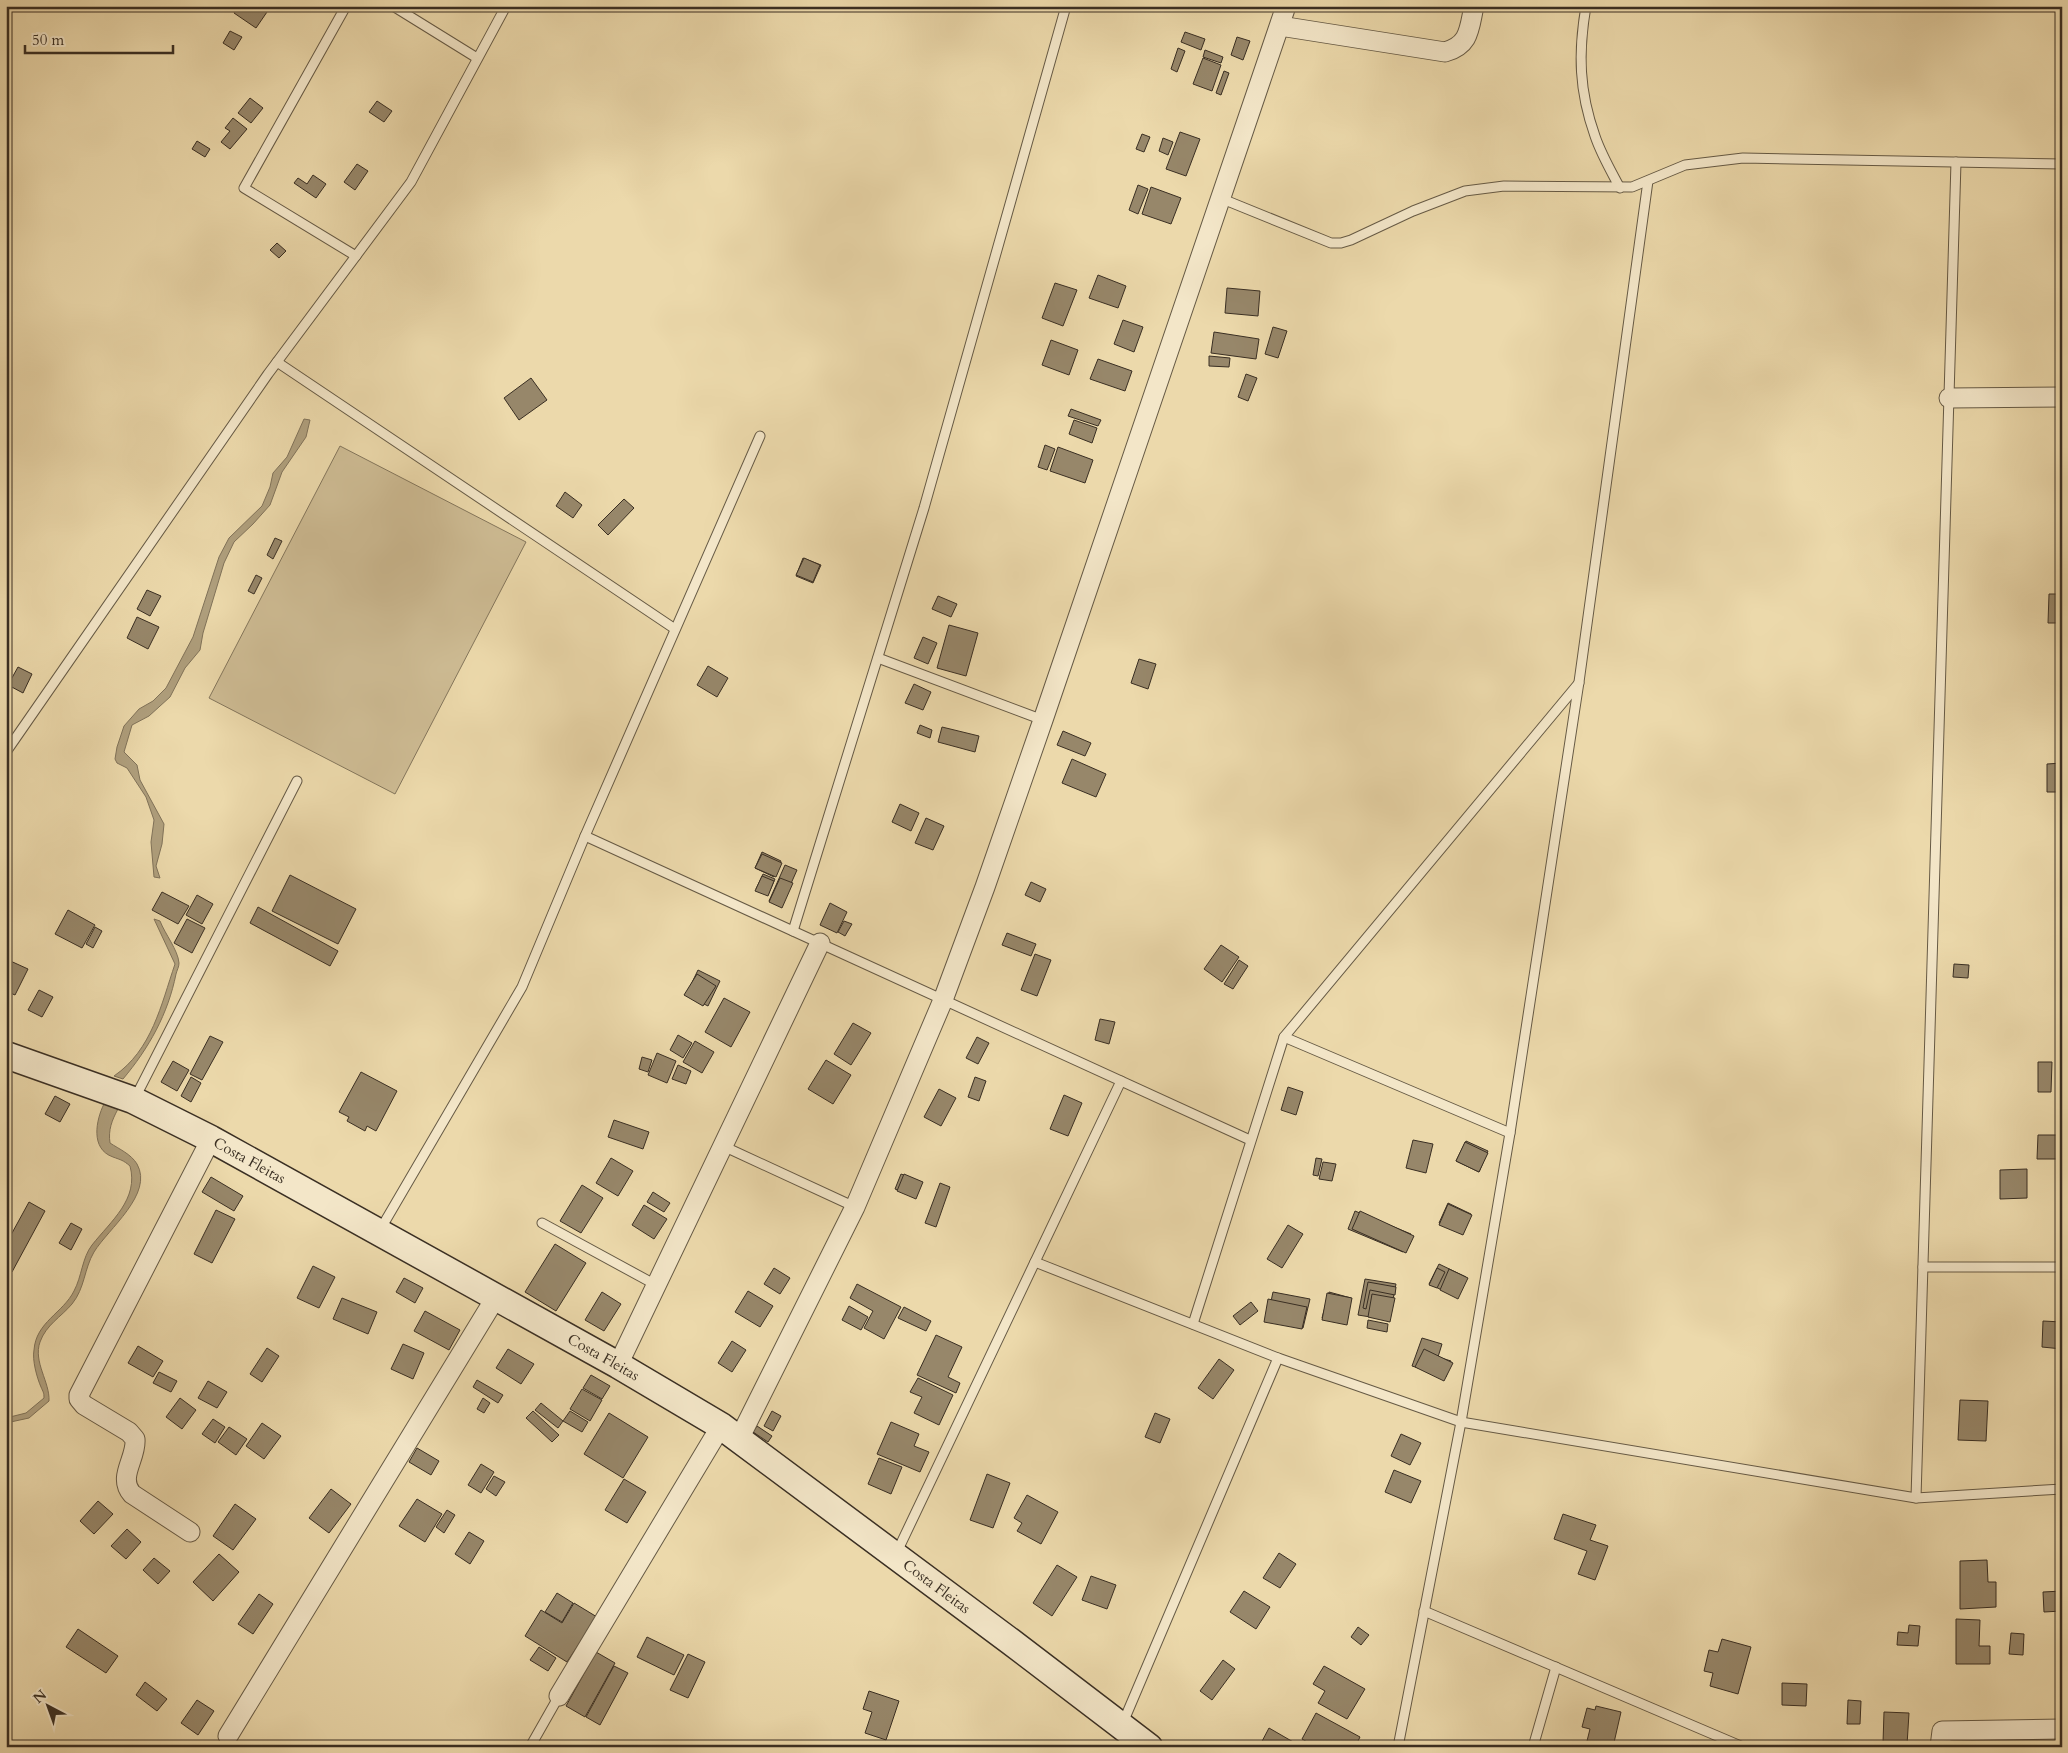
<svg xmlns="http://www.w3.org/2000/svg" width="2068" height="1753" viewBox="0 0 2068 1753" font-family="Cardo,serif">
<rect width="100%" height="100%" fill="#ecd9ab"/>
<filter id="stains"><feTurbulence type="fractalNoise" baseFrequency=".004" numOctaves="4"/><feColorMatrix values="0 0 0 0 .2 0 0 0 0 .09 0 0 0 0 .02 0 0 0 .5 -.17"/></filter>
<radialGradient id="worn" r=".72"><stop offset=".6" stop-color="#630" stop-opacity="0"/><stop offset="1" stop-color="#630" stop-opacity=".3"/></radialGradient>
<polygon fill="#cebc94" stroke="#84765c" points="340,446 526,542 395,794 209,698"/>
<g fill="#af9f7d" stroke="#807259">
<polygon points="304,419 310,420 306,437 282,472 270,505 253,524 234,542 224,563 203,633 200,650 185,668 170,697 149,716 132,725 124,752 137,765 140,780 164,824 162,844 156,866 160,878 154,877 151,842 154,820 146,797 127,768 117,763 115,759 117,747 124,726 139,709 153,701 166,688 193,637 219,557 229,538 262,506 270,487 273,473 287,457"/>
<path d="M154,919L160,921C165,934 178,950 179,963C179,967 177,970 176,974C168,1014 149,1048 123,1079L114,1076C152,1050 161,1005 175,964Z"/>
<path d="M104,1104L118,1109C112,1120 108,1130 110,1143C119,1149 131,1154 137,1164C154,1194 108,1229 94,1252C84,1269 85,1288 72,1304C61,1317 46,1325 40,1342C33,1362 50,1382 49,1401L29,1418L6,1423V1418L26,1413L44,1398C44,1392 43,1392 41,1387C37,1378 32,1360 34,1350C36,1322 63,1313 74,1291C82,1276 82,1258 92,1245C111,1221 139,1199 130,1166C123,1160 121,1160 113,1157C90,1149 96,1120 104,1104Z"/>
</g>
<g fill="#97876a" stroke="#3a2f23">
<polygon points="238,6 259,6 267,12 256,28 234,13"/>
<polygon points="230,31 242,37 234,50 223,43"/>
<polygon points="1185,32 1205,39 1201,50 1181,42"/>
<polygon points="1237,37 1250,41 1243,60 1231,55"/>
<polygon points="1178,48 1185,51 1177,72 1171,69"/>
<polygon points="1205,50 1223,57 1221,63 1203,57"/>
<polygon points="1203,58 1221,65 1212,91 1193,84"/>
<polygon points="1224,71 1229,73 1221,95 1216,93"/>
<polygon points="250,98 263,108 251,123 238,113"/>
<polygon points="377,101 392,111 384,122 369,112"/>
<polygon points="233,118 247,129 230,149 221,142 230,131 225,128"/>
<polygon points="1180,132 1200,139 1186,176 1166,169"/>
<polygon points="1142,134 1150,137 1144,152 1136,149"/>
<polygon points="1163,138 1173,142 1168,155 1159,151"/>
<polygon points="197,141 210,149 205,157 192,149"/>
<polygon points="357,164 368,171 355,190 344,182"/>
<polygon points="313,175 326,184 316,198 294,183 298,178 307,184"/>
<polygon points="1138,185 1148,189 1138,214 1129,210"/>
<polygon points="1151,187 1181,198 1171,224 1142,214"/>
<polygon points="277,243 286,251 279,258 270,250"/>
<polygon points="1098,275 1126,286 1118,308 1089,298"/>
<polygon points="1055,283 1077,290 1063,326 1042,318"/>
<polygon points="1227,288 1260,291 1258,316 1225,313"/>
<polygon points="1123,320 1143,327 1134,352 1114,344"/>
<polygon points="1273,327 1287,331 1278,358 1265,354"/>
<polygon points="1214,332 1259,339 1256,359 1211,353"/>
<polygon points="1051,340 1078,350 1069,375 1042,365"/>
<polygon points="1209,356 1230,358 1229,367 1209,366"/>
<polygon points="1098,359 1132,371 1125,391 1090,379"/>
<polygon points="1246,374 1257,378 1248,401 1238,397"/>
<polygon points="531,378 547,400 519,420 504,398"/>
<polygon points="1071,409 1101,420 1098,426 1068,416"/>
<polygon points="1074,420 1097,428 1092,443 1069,434"/>
<polygon points="1045,445 1055,449 1047,470 1038,467"/>
<polygon points="1058,447 1093,460 1085,483 1050,471"/>
<polygon points="565,492 582,505 573,518 556,506"/>
<polygon points="624,499 634,508 608,535 598,525"/>
<polygon points="275,538 282,541 273,559 267,555"/>
<polygon points="803,558 821,565 813,583 796,576"/>
<polygon points="804,558 820,565 813,582 796,575"/>
<polygon points="256,575 262,578 254,594 248,591"/>
<polygon points="147,590 161,596 150,616 137,609"/>
<polygon points="2049,594 2061,594 2061,623 2048,623"/>
<polygon points="938,596 957,604 951,617 932,609"/>
<polygon points="137,617 159,627 148,649 127,638"/>
<polygon points="949,625 978,633 966,676 937,668"/>
<polygon points="923,637 937,643 928,664 914,658"/>
<polygon points="1139,659 1156,664 1148,689 1131,683"/>
<polygon points="708,666 728,678 717,697 697,685"/>
<polygon points="18,667 32,674 23,693 8,685"/>
<polygon points="914,684 931,692 923,710 905,703"/>
<polygon points="920,725 932,730 930,738 917,733"/>
<polygon points="942,727 979,736 975,752 938,742"/>
<polygon points="1063,731 1091,743 1085,756 1057,745"/>
<polygon points="1072,759 1106,774 1096,797 1062,783"/>
<polygon points="2062,763 2062,792 2047,792 2047,764"/>
<polygon points="900,804 919,813 911,831 892,822"/>
<polygon points="926,818 944,826 933,850 915,843"/>
<polygon points="762,852 781,861 774,877 755,868"/>
<polygon points="762,854 782,863 776,877 755,868"/>
<polygon points="785,865 797,870 781,906 769,901"/>
<polygon points="763,874 775,879 768,895 756,889"/>
<polygon points="290,875 356,909 338,944 272,911"/>
<polygon points="762,876 774,881 768,896 755,891"/>
<polygon points="780,878 793,883 782,908 769,902"/>
<polygon points="1031,882 1046,889 1040,902 1025,895"/>
<polygon points="162,892 189,906 178,924 152,910"/>
<polygon points="197,895 213,904 202,924 186,915"/>
<polygon points="830,903 847,912 837,933 820,925"/>
<polygon points="258,907 338,951 330,966 250,923"/>
<polygon points="68,910 95,925 82,948 55,934"/>
<polygon points="187,919 205,928 192,953 174,943"/>
<polygon points="844,921 852,924 845,936 838,932"/>
<polygon points="95,927 102,931 93,948 86,944"/>
<polygon points="1007,933 1036,944 1031,956 1002,945"/>
<polygon points="1221,945 1239,957 1222,982 1204,969"/>
<polygon points="1035,954 1051,960 1037,996 1021,990"/>
<polygon points="6,959 28,969 15,995 6,991"/>
<polygon points="1239,960 1248,966 1233,989 1224,984"/>
<polygon points="1954,964 1969,965 1968,978 1953,977"/>
<polygon points="698,970 720,981 708,1006 686,995"/>
<polygon points="697,974 716,986 703,1006 684,995"/>
<polygon points="39,990 53,997 42,1017 28,1010"/>
<polygon points="724,998 750,1012 731,1047 705,1032"/>
<polygon points="1100,1019 1115,1022 1109,1044 1095,1040"/>
<polygon points="853,1023 871,1033 851,1065 834,1054"/>
<polygon points="678,1035 692,1043 683,1058 670,1050"/>
<polygon points="210,1036 223,1042 202,1080 190,1074"/>
<polygon points="977,1037 989,1043 978,1064 966,1058"/>
<polygon points="695,1041 714,1052 702,1073 683,1062"/>
<polygon points="657,1053 676,1061 667,1083 648,1075"/>
<polygon points="642,1057 652,1060 648,1072 639,1069"/>
<polygon points="826,1060 851,1075 833,1104 808,1089"/>
<polygon points="173,1061 189,1070 177,1091 161,1082"/>
<polygon points="2038,1062 2052,1062 2051,1092 2038,1092"/>
<polygon points="678,1065 691,1071 686,1084 672,1079"/>
<polygon points="361,1072 397,1091 376,1131 367,1126 365,1131 347,1121 349,1117 339,1112"/>
<polygon points="191,1077 201,1083 191,1102 181,1096"/>
<polygon points="975,1077 986,1081 979,1101 968,1097"/>
<polygon points="1288,1087 1303,1092 1296,1115 1281,1110"/>
<polygon points="939,1089 956,1098 941,1126 924,1117"/>
<polygon points="1064,1095 1082,1103 1068,1136 1050,1129"/>
<polygon points="55,1096 70,1104 60,1122 45,1114"/>
<polygon points="614,1120 649,1132 643,1149 608,1137"/>
<polygon points="2038,1135 2062,1135 2062,1159 2037,1159"/>
<polygon points="1413,1140 1433,1144 1426,1173 1406,1168"/>
<polygon points="1466,1141 1488,1151 1479,1172 1456,1161"/>
<polygon points="1465,1142 1488,1153 1479,1172 1456,1161"/>
<polygon points="611,1158 633,1171 618,1196 596,1183"/>
<polygon points="1316,1158 1322,1159 1318,1176 1313,1175"/>
<polygon points="1323,1162 1336,1164 1332,1181 1319,1179"/>
<polygon points="2027,1169 2027,1198 2000,1199 2000,1170"/>
<polygon points="901,1174 922,1182 916,1197 895,1189"/>
<polygon points="904,1174 923,1182 916,1199 897,1191"/>
<polygon points="211,1177 243,1196 234,1211 202,1192"/>
<polygon points="940,1183 950,1187 936,1227 925,1223"/>
<polygon points="582,1185 603,1198 581,1233 560,1221"/>
<polygon points="653,1192 670,1203 664,1212 647,1202"/>
<polygon points="29,1202 45,1211 12,1272 6,1269 6,1244"/>
<polygon points="1448,1203 1471,1214 1462,1234 1439,1223"/>
<polygon points="1448,1204 1472,1215 1463,1235 1439,1225"/>
<polygon points="644,1205 667,1219 654,1239 632,1225"/>
<polygon points="216,1210 235,1219 212,1263 194,1254"/>
<polygon points="1355,1211 1411,1234 1403,1252 1348,1229"/>
<polygon points="1360,1211 1414,1236 1406,1253 1352,1229"/>
<polygon points="71,1223 82,1229 71,1250 59,1243"/>
<polygon points="1288,1225 1303,1234 1282,1268 1267,1259"/>
<polygon points="555,1244 586,1263 556,1311 525,1292"/>
<polygon points="1439,1264 1466,1277 1457,1297 1429,1284"/>
<polygon points="313,1266 335,1277 319,1308 297,1298"/>
<polygon points="774,1268 790,1278 780,1294 764,1284"/>
<polygon points="1437,1268 1445,1272 1437,1288 1429,1285"/>
<polygon points="1449,1269 1468,1278 1458,1299 1440,1290"/>
<polygon points="404,1278 423,1288 415,1303 396,1292"/>
<polygon points="1365,1279 1396,1284 1389,1320 1358,1315"/>
<polygon points="1368,1282 1396,1287 1395,1295 1370,1290 1366,1309 1363,1308"/>
<polygon points="857,1284 901,1307 884,1339 864,1328 873,1311 850,1298"/>
<polygon points="748,1291 773,1306 760,1327 735,1312"/>
<polygon points="602,1292 621,1304 604,1331 585,1320"/>
<polygon points="1273,1292 1310,1299 1303,1328 1267,1320"/>
<polygon points="1329,1292 1351,1298 1345,1323 1322,1318"/>
<polygon points="1327,1293 1352,1298 1347,1325 1322,1320"/>
<polygon points="1372,1294 1395,1298 1390,1322 1368,1317"/>
<polygon points="342,1298 377,1312 368,1334 333,1319"/>
<polygon points="1268,1299 1307,1307 1302,1329 1264,1322"/>
<polygon points="1251,1302 1258,1311 1240,1325 1233,1316"/>
<polygon points="849,1306 868,1317 861,1330 842,1320"/>
<polygon points="904,1307 931,1321 926,1331 898,1318"/>
<polygon points="425,1311 460,1330 449,1350 414,1331"/>
<polygon points="1368,1320 1388,1324 1387,1332 1367,1328"/>
<polygon points="2043,1321 2062,1322 2062,1349 2042,1347"/>
<polygon points="936,1335 962,1347 948,1377 960,1383 956,1393 917,1375"/>
<polygon points="1422,1338 1442,1344 1438,1357 1451,1361 1446,1377 1412,1366"/>
<polygon points="732,1341 746,1350 732,1372 718,1363"/>
<polygon points="403,1344 424,1353 413,1379 391,1369"/>
<polygon points="138,1346 163,1361 153,1377 128,1363"/>
<polygon points="267,1348 279,1356 262,1382 250,1374"/>
<polygon points="508,1349 534,1364 521,1384 496,1368"/>
<polygon points="1424,1349 1453,1363 1444,1381 1415,1367"/>
<polygon points="1219,1359 1234,1370 1213,1399 1198,1388"/>
<polygon points="159,1372 177,1381 171,1392 153,1383"/>
<polygon points="591,1375 610,1386 602,1399 583,1388"/>
<polygon points="918,1378 953,1395 939,1425 914,1413 922,1397 910,1392"/>
<polygon points="477,1380 503,1395 498,1403 473,1387"/>
<polygon points="208,1381 227,1392 217,1408 198,1398"/>
<polygon points="582,1389 602,1400 590,1421 570,1409"/>
<polygon points="180,1398 196,1410 182,1429 166,1417"/>
<polygon points="483,1398 490,1403 484,1413 477,1409"/>
<polygon points="1960,1400 1988,1401 1986,1441 1958,1440"/>
<polygon points="541,1403 563,1421 558,1428 535,1410"/>
<polygon points="533,1411 559,1435 552,1442 526,1418"/>
<polygon points="570,1411 588,1422 582,1432 563,1421"/>
<polygon points="772,1411 781,1416 773,1431 764,1426"/>
<polygon points="609,1413 648,1437 623,1478 584,1454"/>
<polygon points="1155,1413 1170,1419 1160,1443 1145,1437"/>
<polygon points="213,1419 225,1427 215,1443 202,1434"/>
<polygon points="891,1422 919,1434 914,1446 929,1452 920,1472 877,1454"/>
<polygon points="262,1423 281,1436 264,1459 246,1446"/>
<polygon points="757,1426 772,1436 768,1442 753,1432"/>
<polygon points="229,1427 247,1439 236,1455 218,1442"/>
<polygon points="1401,1434 1421,1443 1410,1465 1391,1456"/>
<polygon points="417,1448 439,1461 431,1475 409,1462"/>
<polygon points="879,1458 902,1467 891,1494 868,1484"/>
<polygon points="481,1464 494,1472 481,1493 468,1485"/>
<polygon points="1394,1470 1421,1481 1411,1503 1385,1492"/>
<polygon points="987,1474 1010,1483 993,1528 970,1520"/>
<polygon points="494,1476 505,1482 496,1496 486,1489"/>
<polygon points="624,1479 646,1492 627,1523 605,1510"/>
<polygon points="331,1489 351,1504 329,1533 309,1518"/>
<polygon points="1027,1495 1058,1512 1041,1544 1017,1531 1022,1523 1014,1518"/>
<polygon points="417,1499 442,1514 425,1542 399,1526"/>
<polygon points="98,1501 113,1514 94,1534 80,1521"/>
<polygon points="235,1504 256,1519 233,1550 213,1536"/>
<polygon points="447,1510 455,1515 444,1533 436,1527"/>
<polygon points="1563,1514 1596,1525 1590,1540 1608,1546 1595,1580 1578,1574 1587,1551 1554,1539"/>
<polygon points="127,1529 141,1542 126,1559 111,1546"/>
<polygon points="469,1532 484,1541 470,1564 455,1554"/>
<polygon points="1279,1553 1296,1564 1280,1588 1263,1578"/>
<polygon points="219,1554 239,1572 213,1601 193,1582"/>
<polygon points="154,1558 170,1571 158,1584 143,1570"/>
<polygon points="1987,1560 1988,1582 1996,1582 1996,1607 1960,1609 1960,1561"/>
<polygon points="1057,1565 1077,1577 1052,1616 1033,1603"/>
<polygon points="1091,1576 1116,1585 1107,1609 1082,1600"/>
<polygon points="1244,1591 1270,1607 1256,1629 1230,1612"/>
<polygon points="2062,1591 2062,1611 2044,1612 2043,1592"/>
<polygon points="557,1593 573,1603 562,1622 545,1612"/>
<polygon points="259,1594 273,1604 253,1634 238,1624"/>
<polygon points="574,1603 597,1617 567,1662 525,1636 541,1610 562,1623"/>
<polygon points="1956,1619 1980,1620 1979,1646 1990,1646 1990,1664 1956,1664"/>
<polygon points="1909,1625 1920,1626 1918,1646 1897,1645 1898,1632 1908,1633"/>
<polygon points="1358,1627 1369,1635 1361,1645 1351,1637"/>
<polygon points="78,1629 118,1656 106,1673 66,1647"/>
<polygon points="2011,1633 2024,1634 2023,1655 2009,1654"/>
<polygon points="647,1637 684,1655 674,1675 637,1657"/>
<polygon points="1722,1639 1751,1647 1738,1694 1710,1686 1713,1673 1704,1671 1709,1650 1718,1652"/>
<polygon points="539,1647 556,1658 548,1671 530,1660"/>
<polygon points="596,1652 615,1663 585,1717 566,1706"/>
<polygon points="688,1654 705,1662 688,1698 670,1690"/>
<polygon points="1223,1660 1235,1669 1212,1700 1200,1691"/>
<polygon points="614,1666 628,1673 600,1725 586,1717"/>
<polygon points="1324,1666 1365,1689 1347,1719 1318,1703 1325,1691 1313,1684"/>
<polygon points="145,1682 167,1699 157,1711 136,1695"/>
<polygon points="1782,1683 1807,1684 1806,1706 1782,1705"/>
<polygon points="869,1691 899,1701 886,1740 865,1733 872,1712 863,1709"/>
<polygon points="197,1700 214,1711 198,1735 181,1723"/>
<polygon points="1848,1700 1861,1701 1860,1724 1847,1724"/>
<polygon points="1596,1706 1621,1712 1613,1747 1586,1745 1590,1729 1582,1727 1587,1708 1595,1710"/>
<polygon points="1884,1712 1909,1713 1907,1745 1883,1743"/>
<polygon points="1316,1713 1360,1737 1355,1747 1316,1747 1302,1739"/>
<polygon points="1269,1728 1295,1743 1293,1747 1259,1747"/>
</g>
<g fill="none" stroke-linecap="round" stroke-linejoin="round">
<g stroke="#665a45" stroke-width="11">
<g id="service">
<polyline points="346,6 244,188 356,256"/>
<polyline points="393,6 477,58"/>
<path d="M1586,6C1578,53 1579,91 1595,136C1601,154 1611,171 1620,188"/>
<polyline points="1220,198 1331,243 1341,243 1351,240 1413,211 1465,191 1504,186 1632,187 1685,165 1743,158 2062,164"/>
<polyline points="277,362 675,629"/>
<polyline points="878,658 1043,720"/>
<polyline points="6,752 268,374 411,182 506,6"/>
<polyline points="585,836 1250,1140"/>
<polyline points="793,931 924,508 1066,6"/>
<polyline points="1284,1037 1510,1133"/>
<polyline points="135,1098 297,781"/>
<polyline points="723,1146 855,1207"/>
<polyline points="542,1223 656,1285"/>
<polyline points="380,1230 522,987 585,836 760,436"/>
<polyline points="1035,1262 1278,1358 1461,1422 1916,1498 2062,1489"/>
<polyline points="1923,1267 2062,1267"/>
<polyline points="1193,1324 1284,1037 1579,683"/>
<polyline points="1916,1498 1956,162"/>
<polyline points="896,1554 1121,1081"/>
<polyline points="1424,1611 1743,1747"/>
<polyline points="1122,1725 1278,1358"/>
<polyline points="530,1747 559,1696"/>
<polyline points="1398,1747 1461,1422 1510,1133 1579,682 1648,181"/>
<polyline points="1533,1747 1556,1667"/>
</g>
</g>
<g stroke="#665a45" stroke-width="21">
<g id="minor">
<path d="M1280,26L1445,52C1470,45 1469,29 1474,6"/>
<polyline points="1949,398 2062,397"/>
<polyline points="618,1365 820,943"/>
<polyline points="739,1439 855,1207 943,1000 985,887 1043,720 1286,6"/>
<path d="M190,1532L132,1494C117,1477 137,1458 135,1439L129,1432L84,1405L79,1399V1395L211,1139"/>
<polyline points="559,1696 721,1426"/>
<polyline points="228,1736 496,1297"/>
<polyline points="1940,1747 1942,1731 2062,1729"/>
</g>
</g>
<g stroke="#3a2f23" stroke-width="29">
<g id="secondary">
<path id="s1" d="M6,1055L133,1100L211,1139L618,1365L721,1426L1010,1641L1149,1747"/>
</g>
</g>
<use href="#service" stroke="#f3e6c8" stroke-width="9"/>
<use href="#minor" stroke="#f3e6c8" stroke-width="19"/>
<use href="#secondary" stroke="#f3e6c8" stroke-width="26"/>
</g>
<g text-anchor="middle" stroke-width="4" stroke-linejoin="round" paint-order="stroke">
<g font-size="15" fill="#3a2f23" stroke="#f3e6c8">
<text dy="5" stroke="none"><textPath href="#s1" startOffset="266">Costa Fleitas</textPath></text>
<text dy="5" stroke="none"><textPath href="#s1" startOffset="671">Costa Fleitas</textPath></text>
<text dy="5" stroke="none"><textPath href="#s1" startOffset="1076">Costa Fleitas</textPath></text>
</g>
</g>
<rect width="2068" height="1753" fill="none" stroke="#ecd9ab" stroke-width="25"/>
<rect x="8" y="8" width="2053" height="1738" fill="none" stroke="#3a2f23" stroke-width="2.5"/>
<rect x="12" y="12" width="2043" height="1728" fill="none" stroke="#3a2f23"/>
<g transform="translate(48 1706) rotate(319)" stroke="#f3e6c8" stroke-width="4" paint-order="stroke">
<path d="M0-4L9 19L0 12L-9 19Z" fill="#3a2f23"/>
<text y="-8" font-size="14" font-weight="bold" text-anchor="middle" fill="#3a2f23">N</text>
</g>
<path d="M25 45v8h148v-8" fill="none" stroke="#3a2f23" stroke-width="2.5"/>
<text x="32" y="45" font-size="15" fill="#3a2f23" stroke="#f3e6c8" stroke-width="4" paint-order="stroke">50 m</text>
<rect width="100%" height="100%" filter="url(#stains)"/>
<rect width="100%" height="100%" fill="url(#worn)"/>
</svg>
